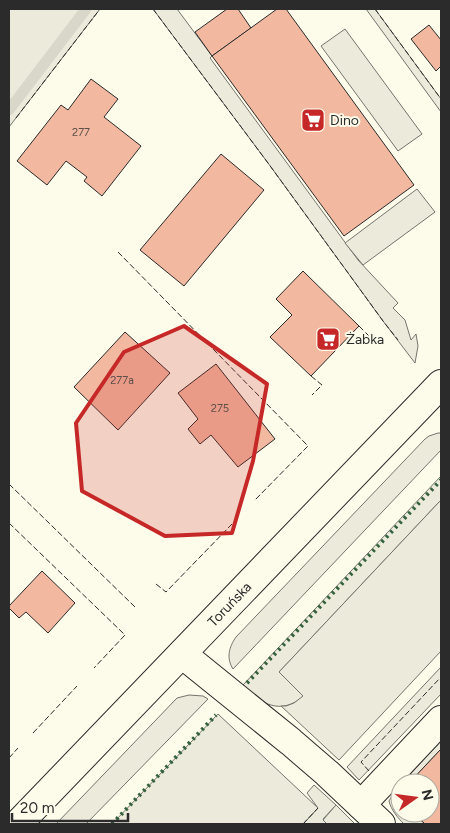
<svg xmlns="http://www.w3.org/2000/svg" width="450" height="833" viewBox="0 0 450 833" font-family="Figtree,sans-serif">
<rect width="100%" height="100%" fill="#fdfbea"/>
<g fill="#ecebdb" stroke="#74746e">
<polygon points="9,9 100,9 9,127"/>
<polygon points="153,9 177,9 212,56 210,58 358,260 398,303 393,308 405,320 411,340 416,334 418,346 415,363 383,321 268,163"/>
<polygon points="366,9 375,9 441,99 441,112"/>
<path d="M438,433H441V450L233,669C226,658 229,647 236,637L425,439L429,436Z"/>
<path d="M441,476V500L279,672L304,696C280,716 261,704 243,685Z"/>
<polygon points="441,667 441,694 359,780 347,767"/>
<polygon points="189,695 203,696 208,699 86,824 56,824 177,698"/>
<polygon points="441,741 441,749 409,783 402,783"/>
<polygon points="314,785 336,805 323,819 327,824 303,824 318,808 307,793"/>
<path d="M400,785V792L396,797L400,801V813H413L425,824H404C398,818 391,810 389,801L393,794Z"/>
</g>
<g fill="#eceadb" stroke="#74746e">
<polygon points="345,29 422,134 398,151 321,46"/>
<polygon points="417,189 435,212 363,265 345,243"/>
<polygon points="441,500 441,651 339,760 281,706 286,706 294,703 303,696 279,672"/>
<polygon points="218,714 318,808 303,824 112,824"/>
<polygon points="336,805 355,824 327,824 323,820"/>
</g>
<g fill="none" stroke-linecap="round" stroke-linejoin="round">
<polyline stroke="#d8d7c9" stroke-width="11" points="9,110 86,9"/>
</g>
<g fill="#f2b8a0" stroke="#2b2b2b">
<polygon points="227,9 238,9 251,28 212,56 195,32"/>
<polygon points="277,9 286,9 414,185 344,236 212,56"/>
<polygon points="429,25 441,40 441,66 436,71 411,39"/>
<polygon points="91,79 118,99 104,117 141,146 102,196 84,181 87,177 66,161 47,185 17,161 61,105 68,110"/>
<polygon points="221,154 264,190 184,286 140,250"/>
<polygon points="303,271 359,326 311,376 270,337 292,315 276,299"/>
<polygon points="125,332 170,373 118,430 74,387"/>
<polygon points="216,364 275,439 238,467 211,435 200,444 188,429 198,419 178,393"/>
<polygon points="42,571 75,603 48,633 26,612 19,618 9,608 9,606"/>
<polygon points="441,749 441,824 425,824 413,813 430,813 430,783 409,783"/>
</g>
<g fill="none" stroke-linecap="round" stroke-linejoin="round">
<g stroke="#2b2b2b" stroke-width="30">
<g id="minor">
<polyline points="182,654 291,742 327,773 381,824"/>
<polyline points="361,805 441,720"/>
<path id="s1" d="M18,824L441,384"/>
</g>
</g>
<use href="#minor" stroke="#fdfbea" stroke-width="28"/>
<g stroke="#34623c" stroke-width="4" stroke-dasharray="2.5 4" stroke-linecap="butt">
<polyline points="247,683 441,480"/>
<polyline points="112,824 216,715"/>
</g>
<g stroke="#2b2b2b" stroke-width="1" stroke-dasharray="6 2.5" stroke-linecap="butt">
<polyline points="153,9 268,163 383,321 398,340"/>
<polyline points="375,9 441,99"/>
<polyline points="16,118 100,9"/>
<polyline points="118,252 308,446 254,501"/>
<polyline points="359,326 369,336"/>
<polyline points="311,376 322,385 312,395"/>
<polyline points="9,484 135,607"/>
<polyline points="9,523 125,635 94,668"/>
<polyline points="156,584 166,592 232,524"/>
<polyline points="33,733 77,686"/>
<polyline points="9,758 18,748"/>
<polyline points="369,771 361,762 441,677"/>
<polyline points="303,824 318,808"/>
</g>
</g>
<path fill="#c62828" fill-opacity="0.2" stroke="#c62828" stroke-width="4" stroke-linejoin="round" d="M184,326L267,384L253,461L232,533L165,536L82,491L76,423L124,352Z"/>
<defs>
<g id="supermarket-square" transform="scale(1.25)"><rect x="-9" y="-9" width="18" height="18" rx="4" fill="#c62828" stroke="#fdfbea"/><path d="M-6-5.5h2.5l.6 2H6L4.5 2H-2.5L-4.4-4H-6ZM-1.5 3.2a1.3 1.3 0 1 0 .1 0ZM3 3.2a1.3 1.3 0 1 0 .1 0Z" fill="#fff"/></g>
</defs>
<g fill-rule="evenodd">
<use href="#supermarket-square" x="313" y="120"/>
<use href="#supermarket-square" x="328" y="339"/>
</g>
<g text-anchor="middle" stroke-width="4" stroke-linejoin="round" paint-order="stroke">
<g font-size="11" fill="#5d4e48">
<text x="81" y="136">277</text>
<text x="122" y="384">277a</text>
<text x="220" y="412">275</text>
</g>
<g font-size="14" fill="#2b2b2b" stroke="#fdfbea" text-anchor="start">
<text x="330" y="125">Dino</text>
<text x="346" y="344">Żabka</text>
</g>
<g font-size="14" fill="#2b2b2b" stroke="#fdfbea">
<text dy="5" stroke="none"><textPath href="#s1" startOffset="305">Toruńska</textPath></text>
</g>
</g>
<rect width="450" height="833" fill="none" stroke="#2b2b2b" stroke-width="20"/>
<g transform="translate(415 798) rotate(76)"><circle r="24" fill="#fdfbea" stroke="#a9a89e"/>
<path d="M0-4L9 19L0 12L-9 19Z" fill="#c62828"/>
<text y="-8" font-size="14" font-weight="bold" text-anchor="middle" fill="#2b2b2b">N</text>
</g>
<path d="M12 813v8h116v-8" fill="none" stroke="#2b2b2b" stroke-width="2.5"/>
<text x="20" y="813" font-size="15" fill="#2b2b2b" stroke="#fdfbea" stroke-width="4" paint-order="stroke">20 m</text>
</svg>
